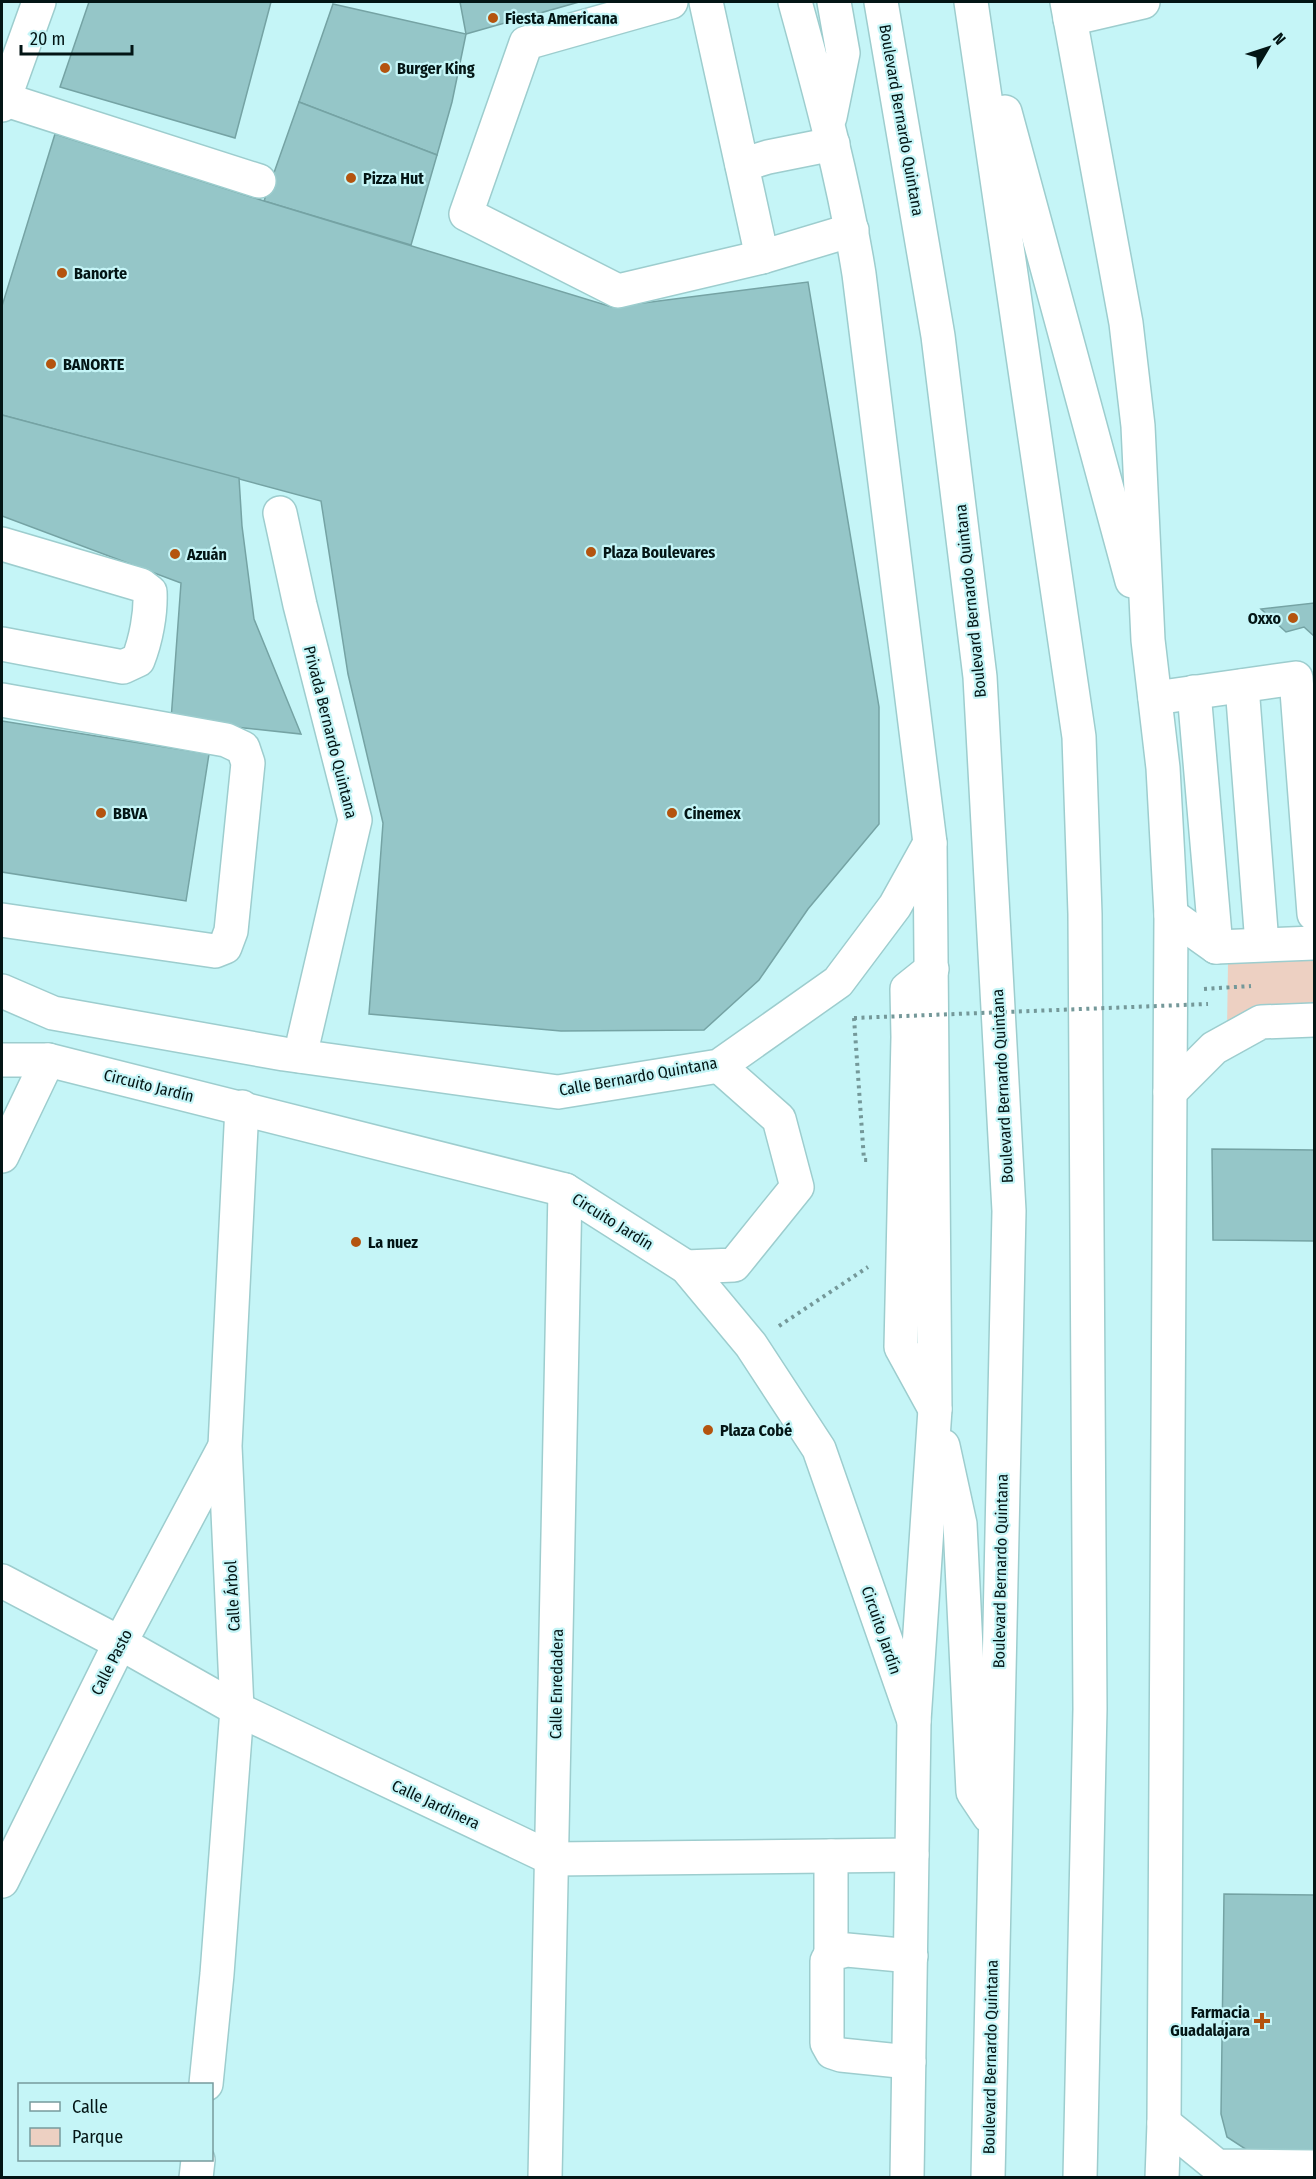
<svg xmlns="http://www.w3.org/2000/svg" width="1316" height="2179" viewBox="0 0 1316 2179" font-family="'Fira Sans Condensed',sans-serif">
<rect width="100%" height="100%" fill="#c5f5f7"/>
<polygon fill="#edd0c2" points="1314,960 1314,1009 1227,1030 1228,963"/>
<g fill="#95c6c8" stroke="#75a3a4" stroke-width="1.5">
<polygon points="89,2 271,2 235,138 60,87"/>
<polygon points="460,2 579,2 466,34"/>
<polygon points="333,4 466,34 452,102 437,155 299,102"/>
<polygon points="299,102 437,155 411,245 264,201"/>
<polygon points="55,134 264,201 612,307 808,282 879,707 879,824 808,909 759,980 704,1030 561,1031 369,1014 383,823 348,674 321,501 2,415 2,306"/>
<polygon points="2,415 239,478 242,526 254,619 301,734 171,720 181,583 2,516"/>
<polygon points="1314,603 1314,636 1304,627 1286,632 1261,609"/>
<polygon points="2,721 209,754 186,901 2,872"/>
<polygon points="1212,1149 1314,1150 1314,1241 1213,1240"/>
<polygon points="1224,1894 1314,1895 1314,2152 1250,2152 1227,2137 1221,2114"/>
</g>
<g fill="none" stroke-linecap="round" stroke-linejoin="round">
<g stroke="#9dcdce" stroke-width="36">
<g id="minor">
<polyline points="671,2 526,43 466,214 618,291 762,257"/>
<polyline points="706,2 762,257 852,230"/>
<polyline points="1070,19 1143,2"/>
<polyline points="3,99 259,181"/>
<polyline points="742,165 768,157 833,144"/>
<polyline points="280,513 300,605 355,820 300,1056"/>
<path d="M2,544L141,585L150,592C151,613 146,640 138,660L123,667L2,644"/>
<polyline points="1242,686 1262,944"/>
<polyline points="1194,692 1216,947"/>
<polyline points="1155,698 1296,678 1314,914"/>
<polyline points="2,700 226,740 243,748 248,763 231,931 225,947 215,951 2,920"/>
<polyline points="1171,915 1216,947 1314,943"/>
<polyline points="932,969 907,989 908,1037 901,1347 935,1409"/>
<polyline points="2,991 53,1013 284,1054 558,1092 719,1066 838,982 895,906 930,843"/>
<polyline points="2,1060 48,1060 565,1190 686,1267 751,1345 819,1449 914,1721"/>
<polyline points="1170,1092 1214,1048 1261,1022 1314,1020"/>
<polyline points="2,1156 48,1060"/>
<polyline points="686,1267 734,1265 797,1187 779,1119 719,1066"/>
<polyline points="2,1581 120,1643 237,1709 553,1859 912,1855"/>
<polyline points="2,1881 120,1643 224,1448"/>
<polyline points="831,1954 831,1856"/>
<polyline points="909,2062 841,2055 832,2052 827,2043 827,1961 831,1954 847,1950 911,1956"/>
<polyline points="206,2084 217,1974 237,1709 225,1446 242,1107"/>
<polyline points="1164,2123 1217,2166 1314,2167"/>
<polyline points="196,2178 198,2160"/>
<polyline points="545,2178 565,1190"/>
</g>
</g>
<g stroke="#9dcdce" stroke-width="36">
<g id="major">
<path d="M795,2C820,92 844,181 859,274L930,843L935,1409L914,1721L907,2178"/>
<polyline points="881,2 938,336 980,677 1009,1211 988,2178"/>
<polyline points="971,2 1079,737 1085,914 1090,1709 1080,2178"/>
<polyline points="1067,2 1126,323 1138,426 1148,640 1163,768 1171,915 1164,2123 1162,2178"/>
<polyline points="2,105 39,2"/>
<polyline points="1005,112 1132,581"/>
<polyline points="830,117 843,53 834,2"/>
<polyline points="943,1446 960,1524 973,1792 989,1816"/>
</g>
</g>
<g stroke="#749899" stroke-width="4" stroke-dasharray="3 4.5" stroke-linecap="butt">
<polyline points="1204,989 1251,986"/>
<polyline points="854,1018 864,1160 871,1160"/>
<polyline points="779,1326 868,1267"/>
</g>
<use href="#minor" stroke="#fff" stroke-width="33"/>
<use href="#major" stroke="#fff" stroke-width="33"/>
<polyline stroke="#749899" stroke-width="4" stroke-dasharray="3 4.5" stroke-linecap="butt" points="854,1018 1208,1004"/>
</g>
<g fill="#b4540f" stroke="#c5f5f7" stroke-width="2">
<circle cx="493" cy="18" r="6"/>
<circle cx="385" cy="68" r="6"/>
<circle cx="351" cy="178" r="6"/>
<circle cx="62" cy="273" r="6"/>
<circle cx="51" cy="364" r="6"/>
<circle cx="591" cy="552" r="6"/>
<circle cx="175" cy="554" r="6"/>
<circle cx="1293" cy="618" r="6"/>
<circle cx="101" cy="813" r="6"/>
<circle cx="672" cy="813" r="6"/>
<circle cx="356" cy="1242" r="6"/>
<circle cx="708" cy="1430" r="6"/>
<path d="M1259 2012h6v6h6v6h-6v6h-6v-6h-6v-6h6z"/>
</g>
<g text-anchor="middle" stroke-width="4.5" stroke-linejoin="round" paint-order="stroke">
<g font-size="16" font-weight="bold" fill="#031515" stroke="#c5f5f7" text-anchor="start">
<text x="505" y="24">Fiesta Americana</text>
<text x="397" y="74">Burger King</text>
<text x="363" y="184">Pizza Hut</text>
<text x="74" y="279">Banorte</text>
<text x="63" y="370">BANORTE</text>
<text x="603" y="558">Plaza Boulevares</text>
<text x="187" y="560">Azuán</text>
<text x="1281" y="624" text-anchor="end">Oxxo</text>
<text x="113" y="819">BBVA</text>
<text x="684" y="819">Cinemex</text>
<text x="368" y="1248">La nuez</text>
<text x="720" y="1436">Plaza Cobé</text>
<text x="1250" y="2018" text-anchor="end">Farmacia<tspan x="1250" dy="18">Guadalajara</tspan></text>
</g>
<g font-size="16" fill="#031515" stroke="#c5f5f7">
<text transform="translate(902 120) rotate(80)" y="6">Boulevard Bernardo Quintana</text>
<text transform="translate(970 601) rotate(-96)" y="6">Boulevard Bernardo Quintana</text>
<text transform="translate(331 732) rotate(76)" y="6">Privada Bernardo Quintana</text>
<text transform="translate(638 1076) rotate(-10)" y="6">Calle Bernardo Quintana</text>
<text transform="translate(149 1085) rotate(14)" y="6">Circuito Jardín</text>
<text transform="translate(1002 1086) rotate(-93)" y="6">Boulevard Bernardo Quintana</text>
<text transform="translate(613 1221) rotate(32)" y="6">Circuito Jardín</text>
<text transform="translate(1000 1571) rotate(-89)" y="6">Boulevard Bernardo Quintana</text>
<text transform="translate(232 1596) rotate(-93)" y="6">Calle Árbol</text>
<text transform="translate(882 1630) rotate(71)" y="6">Circuito Jardín</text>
<text transform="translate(111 1662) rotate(-63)" y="6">Calle Pasto</text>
<text transform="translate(556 1684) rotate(-89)" y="6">Calle Enredadera</text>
<text transform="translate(436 1804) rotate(25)" y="6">Calle Jardinera</text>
<text transform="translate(990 2057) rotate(-89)" y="6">Boulevard Bernardo Quintana</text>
</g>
</g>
<rect width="1316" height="2179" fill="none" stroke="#031515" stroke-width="6"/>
<rect x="18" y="2083" width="195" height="78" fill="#c5f5f7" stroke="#779b9d" stroke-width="1.5"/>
<rect x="30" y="2102" width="30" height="9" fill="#ffffff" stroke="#779b9d" stroke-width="1.5"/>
<text x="72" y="2113" font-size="18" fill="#031515">Calle</text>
<rect x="30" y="2128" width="30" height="18" fill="#edd0c2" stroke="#779b9d" stroke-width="1.5"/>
<text x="72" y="2143" font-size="18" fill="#031515">Parque</text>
<g transform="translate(1268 48) rotate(51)" stroke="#c5f5f7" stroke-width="4.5" paint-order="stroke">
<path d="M0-4.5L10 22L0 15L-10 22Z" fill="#031515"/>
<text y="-9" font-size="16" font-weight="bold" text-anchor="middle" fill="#031515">N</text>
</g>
<path d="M21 45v9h111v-9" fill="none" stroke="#031515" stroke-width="3"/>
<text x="30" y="45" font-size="18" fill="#031515" stroke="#c5f5f7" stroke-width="4.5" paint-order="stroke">20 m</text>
</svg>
